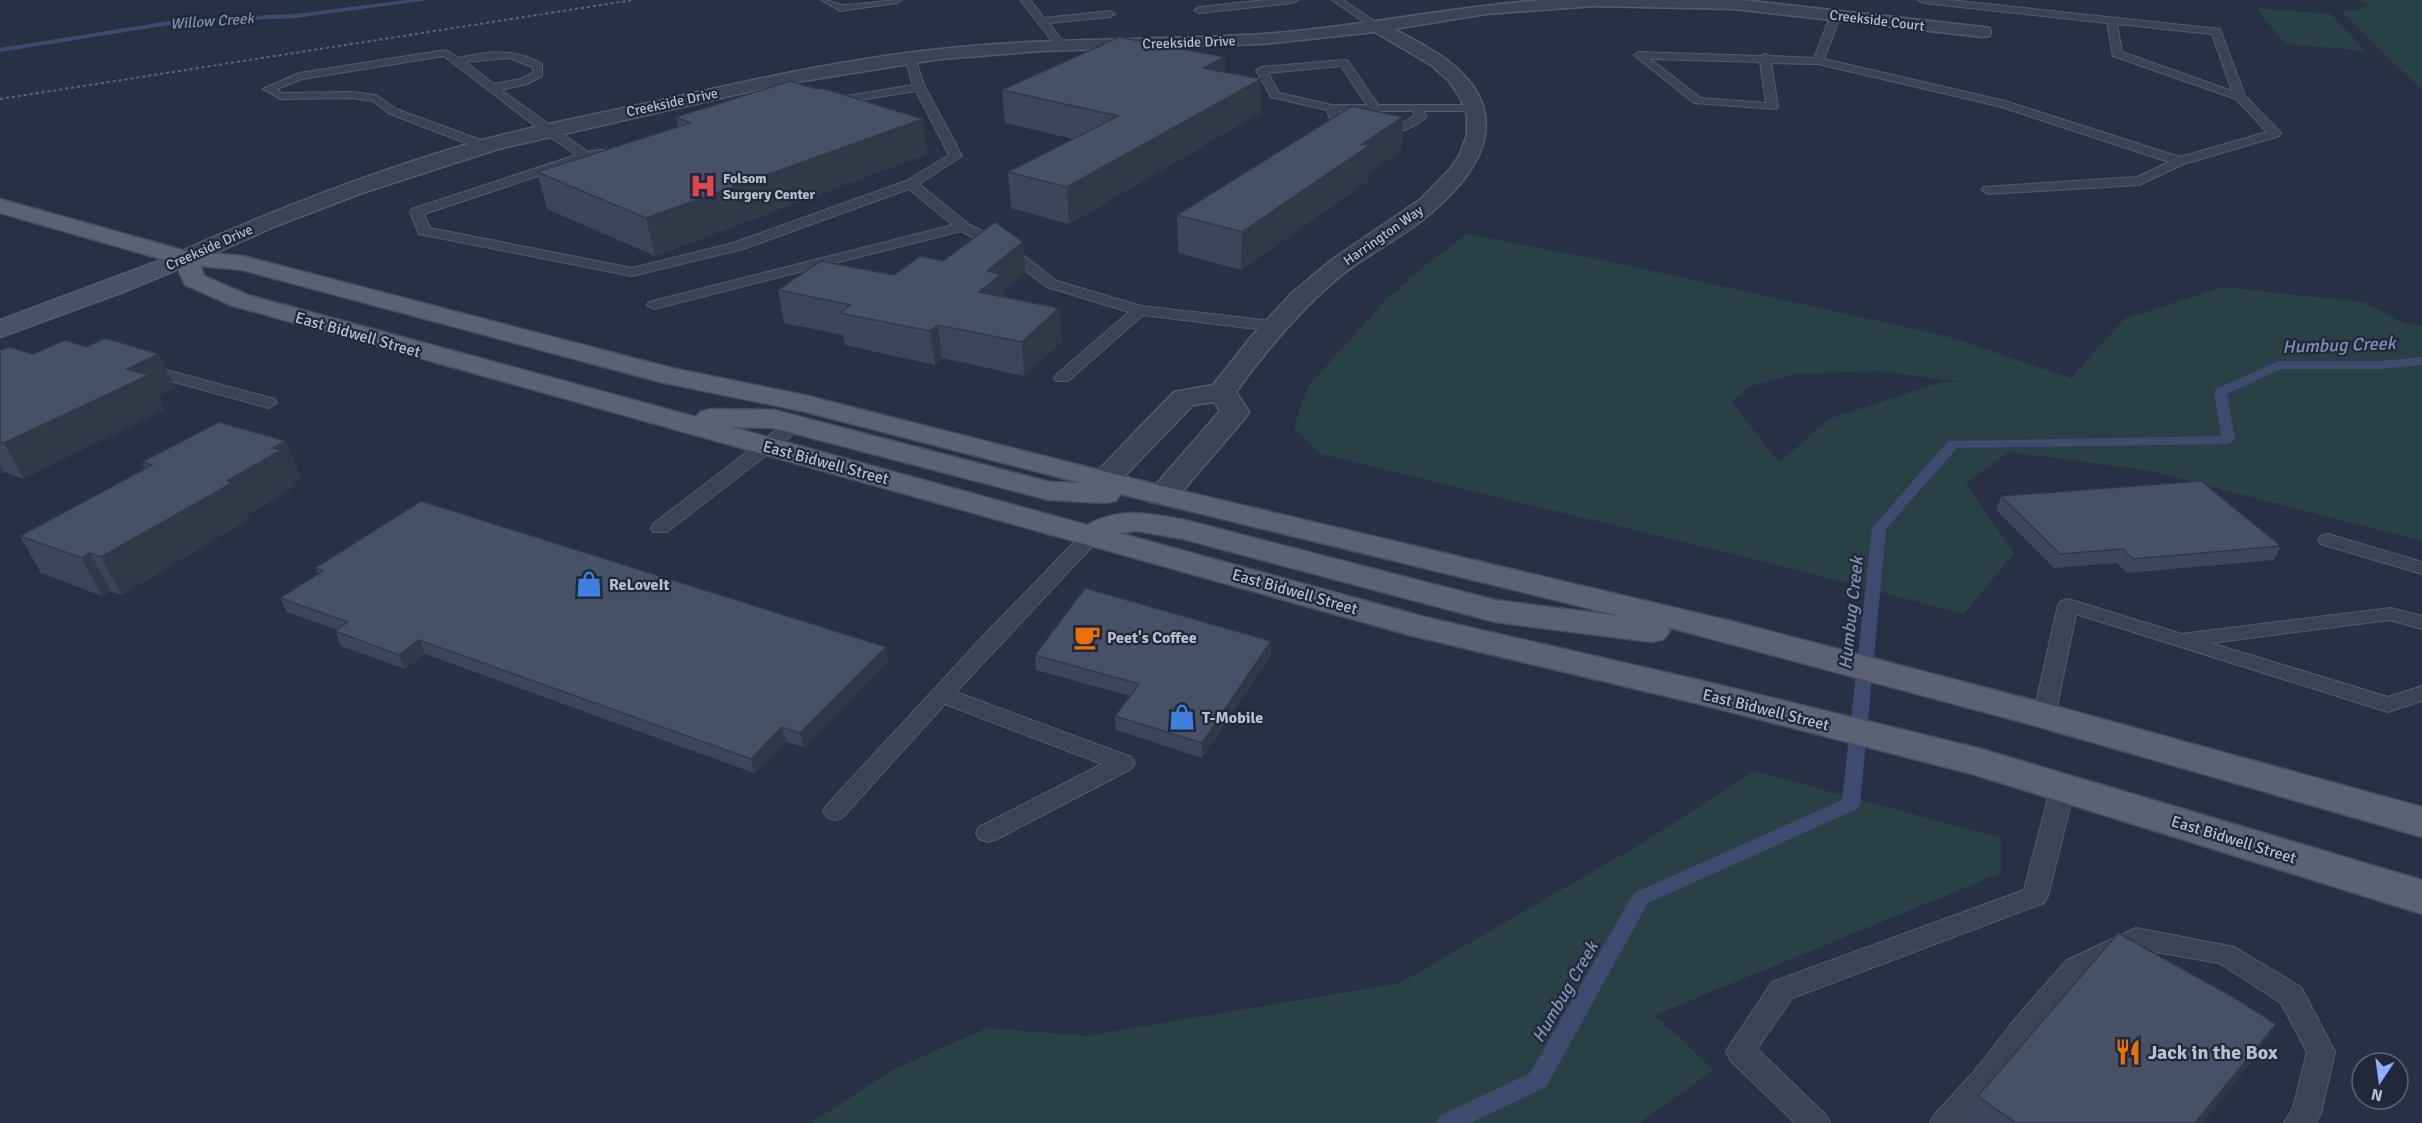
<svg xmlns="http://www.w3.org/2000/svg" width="2422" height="1123" viewBox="0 0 2422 1123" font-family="Signika,sans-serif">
<rect width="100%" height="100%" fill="#273045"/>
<g fill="#294046" fill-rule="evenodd">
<polygon points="2354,0 2422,0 2422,90 2341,12 2360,9 2368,4"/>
<polygon points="2256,8 2331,14 2366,51 2285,44"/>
<path d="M1467,234L1621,264L1946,336L2071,378L2124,319L2221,287L2364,302L2404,323L2422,326V541L2146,470L2009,452L1966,483L2014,553L1964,614L1774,564L1320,454L1294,427L1308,386L1385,301L1423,267ZM1879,371L1969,383L1944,381L1829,419L1779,463L1732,402L1749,387L1794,374Z"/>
<polygon points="1754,771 2001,838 2001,873 1655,1015 1714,1070 1639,1123 811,1123 892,1070 987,1028 1087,1036 1400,983 1644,842"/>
</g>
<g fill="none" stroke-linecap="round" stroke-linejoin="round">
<g fill="#3d4c6e" fill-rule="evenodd">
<polygon points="406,0 428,0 296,18 182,23 0,52 0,48 182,19 296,14"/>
<polygon points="2422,357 2422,365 2381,369 2281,369 2227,394 2235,440 2228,444 1957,448 1886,529 1860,804 1857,809 1648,903 1546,1087 1470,1123 1436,1123 1439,1116 1530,1073 1634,893 1842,800 1872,528 1948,441 2221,436 2214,392 2216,389 2279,361 2381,361"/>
</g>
<g stroke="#545b6c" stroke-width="2">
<g id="lane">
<path d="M821,0C830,0 837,4 844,5C863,5 882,0 902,0L897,3L840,11Z"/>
<polygon points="1020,0 1030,0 1044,18 1110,11 1115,14 1110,17 1049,23 1066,45 1061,48 1057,47"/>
<polygon points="1266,0 1298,0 1293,3 1199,13 1194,10 1199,7"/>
<polygon points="1332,0 1343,0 1383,27 1374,29"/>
<path d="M1918,0H1949L2220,29L2245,96L2281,133L2279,136L2184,164L2139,185L1988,194L1982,190L1983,187L2137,177L2169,162L1998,106L1818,64L1771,63L1778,107L1776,109L1694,103L1634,55L1639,52L1761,56L1765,54L1770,56L1814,58L1828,22L1840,12L1845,15L1838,23L1824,59L2005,101L2180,157L2267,132L2236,99L2113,56L2107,23L1923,3ZM2117,24L2212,34L2232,91L2122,52ZM1650,59L1760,62L1766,103L1701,98Z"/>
<path d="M446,50L459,58C488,51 515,48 542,64V76L527,84L501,90L588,152C599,149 614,148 623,155C615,161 597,157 586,160L424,214L430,228L632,268L733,243L906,181L949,155L916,91L829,105L823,102L829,99L913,85L905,58L910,55L915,58L925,87L962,156L919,184L968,224L1011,246L1057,281L1141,306L1273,321L1281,326L1273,331L1143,315L1068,381H1056L1054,378L1056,375L1129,312L1047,287L1001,252L961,231L654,309L647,305L649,302L953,225L909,189L743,249L632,276L419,234L410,212L412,209L576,155L543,132L444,56L302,79L277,89L282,93L352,92L376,95L396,109L489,143V149H481L388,113L373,101L352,98L280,99L263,89L299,73ZM509,58L533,67V73L520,79L494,84L465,62Z"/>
<path d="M1344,60L1348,61L1378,105H1473L1479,108L1473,111H1423L1427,116L1425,118C1396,142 1365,135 1332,125L1327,110L1271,97L1256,70L1261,67ZM1341,66L1367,105H1332L1279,93L1268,73ZM1339,111H1412L1415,115C1392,134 1367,128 1341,121Z"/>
<polygon points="144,364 275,399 277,403 269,408 138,372 136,369"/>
<polygon points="795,419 801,420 804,424 801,428 667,532 653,532 651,528 653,524 789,420"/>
<polygon points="1092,529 1099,531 1102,535 1099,539 956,692 1131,757 1135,763 1131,769 997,839 988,842 979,839 976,833 979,827 1102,764 945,704 843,817 835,820 827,817 823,811 827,805 988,631 1085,531"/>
<polygon points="2328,534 2422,562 2422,574 2321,544 2318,540 2321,536"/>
<polygon points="2068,599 2182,634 2391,608 2422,616 2422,629 2390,620 2211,643 2388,697 2422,686 2422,701 2388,712 2076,614 2055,716 2052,721 2044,723 2036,721 2033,716 2058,605 2061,601"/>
<polygon points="2063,779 2071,781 2075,787 2048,896 2044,903 1792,998 1757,1049 1825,1114 1830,1123 1795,1123 1730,1060 1726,1051 1772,982 2024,890 2051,787 2055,781"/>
<polygon points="2136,928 2234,947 2301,987 2335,1052 2321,1113 2316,1123 2284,1123 2293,1108 2307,1052 2281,1003 2219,963 2138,949 2085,976 2040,1029 1992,1092 1964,1123 1930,1123 1935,1114 1972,1074 2020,1013 2067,960"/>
</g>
</g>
<g stroke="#545b6c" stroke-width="3">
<path id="street" d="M1543,0H1742L1983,27L1989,28L1991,32L1989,36L1983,37L1734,9L1595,6L1486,14L1394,29C1414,40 1435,50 1453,65C1518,120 1475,179 1421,221C1395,241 1365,256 1339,277C1299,311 1266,350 1236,392L1249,412L1245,418L1173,502L1162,504L1151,502L1147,495L1220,411L1214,402L1193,405L1115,486L1104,489L1093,486L1089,480L1174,392L1213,385L1251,337L1292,293L1333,259L1421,199L1451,168L1460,154L1467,135V116L1460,97L1448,80L1431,65L1375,32L1263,44L1042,51L940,59L778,85L498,149L362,193L276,226L193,263L185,265L177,263L173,258L177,253C277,209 380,168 486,139C543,124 601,113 658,101C751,80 845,59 941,49C1048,37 1156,41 1264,34C1357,27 1449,7 1543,0Z"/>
</g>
<g stroke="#545b6c" stroke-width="3">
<polygon id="secondary" points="185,251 193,253 197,258 193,263 123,292 0,337 0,320"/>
</g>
<g stroke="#454c5e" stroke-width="3">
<path id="primary" d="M0,199L186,251L243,256L672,368L804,395L1166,487L1735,622L2044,703L2422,807V837L2036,726L1667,627L1670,631L1664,639L1652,642L1495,622L1183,539L1137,531L1119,533L1425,617L1699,680L1978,748L2422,880V914L1972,774L1699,704L1409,635L230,305L185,285L175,263L0,213ZM201,266L242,270L660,382L802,411L1081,483L1050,482L774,410L710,409L700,412L696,417L248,295L204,276ZM731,427L773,428L1049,500L1105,503L1116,501L1120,494L1620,616L1495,600L1185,520C1148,514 1122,506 1087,525Z"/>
</g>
<use href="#lane" fill="#3b4355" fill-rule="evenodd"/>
<use href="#street" fill="#3b4355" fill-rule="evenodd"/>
<use href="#secondary" fill="#495168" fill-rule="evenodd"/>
<use href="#primary" fill="#5a6274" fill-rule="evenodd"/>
<polyline stroke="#5d677b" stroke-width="2" stroke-dasharray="3 3" stroke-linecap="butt" points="0,99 633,0"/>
</g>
<g fill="#3c4559">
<polygon points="1225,57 1225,72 1261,79 1261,112 1069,224 1011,208 1008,172 1073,139 1005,123 1002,90"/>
<polygon points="816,89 927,154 655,256 547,209 537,172 678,127 676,117"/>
<polygon points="1403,117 1401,151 1368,173 1368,181 1241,270 1178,253 1177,215"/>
<polygon points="1023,242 1025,273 1003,292 1004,297 1059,308 1062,341 1024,376 942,358 935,365 845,345 843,335 784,323 778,290 894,275 943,261"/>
<polygon points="0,350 33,354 175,388 158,396 165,409 24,479 4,472 0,474"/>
<polygon points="142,462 301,477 294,481 296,486 247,515 249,519 122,595 111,591 102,596 41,573 20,536 145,469"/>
<polygon points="2001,496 2281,546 2274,560 2127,573 2117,563 2054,568 1996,510"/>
<polygon points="315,568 888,661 804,747 786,742 754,773 425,654 405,669 341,646 335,631 337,630 287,612 280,598 318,574"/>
<polygon points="1035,655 1271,655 1202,758 1116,730 1115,716 1130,696 1036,670"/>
<polygon points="2276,1024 2248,1066 2202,1123 1965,1123 1978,1096"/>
</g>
<g fill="#313848">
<polygon points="1225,57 1225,88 1203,68"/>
<polygon points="1261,79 1261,112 1069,224 1067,187"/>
<polygon points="1403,117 1401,151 1368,173 1368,181 1241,270 1242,232 1362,144"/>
<polygon points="923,119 927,154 655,256 646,218"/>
<polygon points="1023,242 1025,273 1003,292 1004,306 979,292 987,271"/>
<polygon points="1059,308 1062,341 1024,376 1022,342"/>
<polygon points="938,325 942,358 935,365 930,331"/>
<polygon points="159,354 175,388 158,396 165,409 24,479 4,443 127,369"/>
<polygon points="286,441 301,477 294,481 296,486 247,515 249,519 122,595 101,557 227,481 273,448"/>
<polygon points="0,465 4,472 0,474"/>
<polygon points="90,553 111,591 102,596 82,558"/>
<polygon points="419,640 425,654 405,669 399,655"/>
<polygon points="1271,641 1271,655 1202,758 1202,743"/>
<polygon points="886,647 888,661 804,747 800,733"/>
<polygon points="782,727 786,742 754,773 751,759"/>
<polygon points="2276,1024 2248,1066 2202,1123 2195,1123"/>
</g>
<g fill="#465067" stroke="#313848" stroke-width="1.5">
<polygon points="1119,37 1225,57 1203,68 1261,79 1067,187 1008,172 1118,116 1002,90"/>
<polygon points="790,81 816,89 822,88 923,119 646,218 537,172 690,123 676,117"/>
<polygon points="1352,106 1403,117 1362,144 1370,145 1242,232 1177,215"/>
<polygon points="995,222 1023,242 987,271 1001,274 979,292 1059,308 1022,342 938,325 930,331 840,313 850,305 778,290 821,261 894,275 920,256 943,261"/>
<polygon points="105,338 159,354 127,369 149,375 4,443 0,442 0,350 9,347 33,354 65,340 86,347"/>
<polygon points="219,422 286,441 273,448 281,450 227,481 232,483 101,557 90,553 82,558 20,536 152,465 142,462"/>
<polygon points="2201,481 2281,546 2133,559 2123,549 2060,554 2001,496"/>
<polygon points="421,501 886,647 800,733 782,727 751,759 419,640 399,655 335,631 348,622 280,598 323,571 315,568"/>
<polygon points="1085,588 1271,641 1202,743 1115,716 1139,684 1035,655"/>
<polygon points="2118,933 2233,997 2276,1024 2195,1123 2016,1123 1978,1096"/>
</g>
<defs>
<g id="hospital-bare" transform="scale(2.07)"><path d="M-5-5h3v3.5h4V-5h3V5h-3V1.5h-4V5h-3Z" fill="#e0444e" stroke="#20283a" stroke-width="2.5" paint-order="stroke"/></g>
<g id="shop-bare" transform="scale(2.07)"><path d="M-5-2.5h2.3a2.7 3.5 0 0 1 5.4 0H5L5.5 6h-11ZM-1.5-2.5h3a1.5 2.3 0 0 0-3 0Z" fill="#3f7fe0" stroke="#20283a" stroke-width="2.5" paint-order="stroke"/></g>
<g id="cafe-bare" transform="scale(2.07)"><path d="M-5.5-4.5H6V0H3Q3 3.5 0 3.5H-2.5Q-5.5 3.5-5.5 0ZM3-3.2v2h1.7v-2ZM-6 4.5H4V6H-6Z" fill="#e8710a" stroke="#20283a" stroke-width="2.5" paint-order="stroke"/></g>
<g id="restaurant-bare" transform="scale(2.07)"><path d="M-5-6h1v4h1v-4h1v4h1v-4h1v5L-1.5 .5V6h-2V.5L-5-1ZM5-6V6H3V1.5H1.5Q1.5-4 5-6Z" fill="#e8710a" stroke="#20283a" stroke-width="2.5" paint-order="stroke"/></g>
</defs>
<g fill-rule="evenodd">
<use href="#hospital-bare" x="703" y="186"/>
<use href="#shop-bare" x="589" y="584"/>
<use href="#cafe-bare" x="1087" y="637"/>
<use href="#shop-bare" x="1182" y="717"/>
<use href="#restaurant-bare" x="2128" y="1052"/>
</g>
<g text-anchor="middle" stroke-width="4.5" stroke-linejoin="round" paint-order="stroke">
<g font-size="14" fill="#b9bfce" stroke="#20283a">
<text transform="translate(1877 20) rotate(7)" y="5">Creekside Court</text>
<text transform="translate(1189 42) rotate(-2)" y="5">Creekside Drive</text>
<text transform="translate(672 102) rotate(-12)" y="5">Creekside Drive</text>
<text transform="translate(1383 235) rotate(-35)" y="5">Harrington Way</text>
<text transform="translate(209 247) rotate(-24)" y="5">Creekside Drive</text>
</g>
<g font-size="14" font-weight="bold" fill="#b9bfce" stroke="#20283a" text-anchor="start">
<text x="723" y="183">Folsom<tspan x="723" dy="16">Surgery Center</tspan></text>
</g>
<g font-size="15" font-style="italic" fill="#8091b5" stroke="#20283a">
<text transform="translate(212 21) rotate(-4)" y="5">Willow Creek</text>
</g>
<g font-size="16" fill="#b9bfce" stroke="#20283a">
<text transform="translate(358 334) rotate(16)" y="6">East Bidwell Street</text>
<text transform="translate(826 462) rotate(15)" y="6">East Bidwell Street</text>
<text transform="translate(1295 591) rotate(16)" y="6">East Bidwell Street</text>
<text transform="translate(1766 709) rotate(14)" y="6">East Bidwell Street</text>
<text transform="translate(2234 839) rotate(17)" y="6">East Bidwell Street</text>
</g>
<g font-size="16" font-weight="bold" fill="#b9bfce" stroke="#20283a" text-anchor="start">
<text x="609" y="590">ReLoveIt</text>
<text x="1107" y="643">Peet's Coffee</text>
<text x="1202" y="723">T-Mobile</text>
</g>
<g font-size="18" font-style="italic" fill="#8091b5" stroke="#20283a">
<text transform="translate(2339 345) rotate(-2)" y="6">Humbug Creek</text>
<text transform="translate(1851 613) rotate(-84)" y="6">Humbug Creek</text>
<text transform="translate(1565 992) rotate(-60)" y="6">Humbug Creek</text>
</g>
<g font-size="20" font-weight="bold" fill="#b9bfce" stroke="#20283a" text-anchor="start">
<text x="2148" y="1059">Jack in the Box</text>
</g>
</g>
<g transform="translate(2380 1081) rotate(193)"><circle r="28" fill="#20283a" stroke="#5d6475" stroke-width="1.5"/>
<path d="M0-4.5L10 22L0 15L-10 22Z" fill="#90aefc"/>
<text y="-9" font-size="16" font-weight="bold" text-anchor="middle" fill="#b9bfce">N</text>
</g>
</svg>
